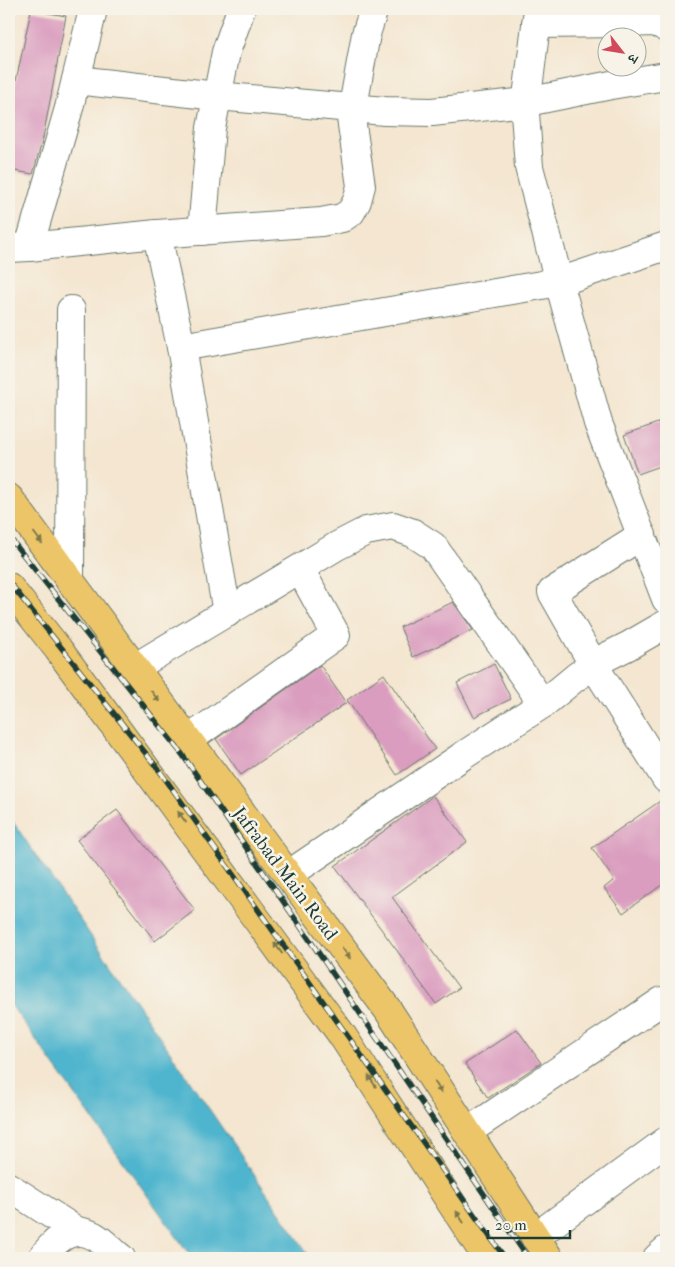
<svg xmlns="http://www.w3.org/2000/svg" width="675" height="1267" viewBox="0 0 675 1267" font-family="'IM FELL French Canon','Noto Serif Devanagari',serif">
<rect width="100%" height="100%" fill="#f7f3e8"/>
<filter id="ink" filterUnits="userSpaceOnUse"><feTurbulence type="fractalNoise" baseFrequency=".02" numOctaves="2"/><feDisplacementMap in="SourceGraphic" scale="10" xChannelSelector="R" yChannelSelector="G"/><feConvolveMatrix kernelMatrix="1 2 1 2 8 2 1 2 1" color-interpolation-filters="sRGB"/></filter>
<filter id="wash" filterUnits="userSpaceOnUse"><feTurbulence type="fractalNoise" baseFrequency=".0096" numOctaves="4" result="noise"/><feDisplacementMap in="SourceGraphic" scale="20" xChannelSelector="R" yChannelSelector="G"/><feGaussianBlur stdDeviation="1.12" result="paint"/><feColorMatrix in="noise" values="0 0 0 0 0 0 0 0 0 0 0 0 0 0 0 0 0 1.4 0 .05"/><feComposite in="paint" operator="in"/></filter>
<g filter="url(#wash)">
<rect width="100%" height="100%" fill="#f4e6d0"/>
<polygon fill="#4fb5ce" stroke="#377981" points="9,816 311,1258 192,1258 9,1002"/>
<g id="blocks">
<g fill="#da9dbf">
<polygon points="31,10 66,16 43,138 33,174 9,170 9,114"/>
<polygon points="666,420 666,464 638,474 624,435"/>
<polygon points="453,602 473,630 413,657 400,627"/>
<polygon points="494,664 511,699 474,717 457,683"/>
<polygon points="320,665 346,703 241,775 216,739"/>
<polygon points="384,674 435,749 397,775 347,700"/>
<polygon points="433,796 467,842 392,897 459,988 436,1004 335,866"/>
<polygon points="666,797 666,882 623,913 604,888 614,880 592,848"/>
<polygon points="117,810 195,910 155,941 77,840"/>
<polygon points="517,1029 541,1063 488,1098 465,1064"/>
</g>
</g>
</g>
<g filter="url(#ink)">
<use href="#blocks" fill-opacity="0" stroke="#6a786b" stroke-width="1"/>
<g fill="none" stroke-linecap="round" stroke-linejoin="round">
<g stroke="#6a786b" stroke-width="30">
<g id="minor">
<polyline points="538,9 525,113 529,167 559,282 598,423 666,599"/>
<polyline points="536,24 626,23 654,22 664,26 666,28"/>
<polyline points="76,80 217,96 385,111 432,112 527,102 611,85 666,76"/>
<polyline points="202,231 211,128 226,52 241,9"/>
<polyline points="157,234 181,347 227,613"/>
<polyline points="29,247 69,108 92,14 92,9"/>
<polyline points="9,248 29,247 157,234 321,222 342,218 351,212 357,201 361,186 351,118 366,34 374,9"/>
<polyline points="181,347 559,282 666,246"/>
<polyline points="642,535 552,592 593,664 666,779"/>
<polyline points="70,581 71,310"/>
<polyline points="134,668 337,546 366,531 393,526 413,533 433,546 543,704"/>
<polyline points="188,740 336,635 300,569"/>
<polyline points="288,875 464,755 543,704 576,677 600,660 628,646 666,624"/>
<polyline points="467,1132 662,1001"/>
<polyline points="9,1187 77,1231"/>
<polyline points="535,1237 666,1141"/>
<path d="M42,1258C54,1241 71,1224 94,1236C101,1239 113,1252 121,1258"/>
<polyline points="657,1258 666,1250"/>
</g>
</g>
<g stroke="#6a786b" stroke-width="30">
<g id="major">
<polyline points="9,498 388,1010 549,1258"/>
<polyline points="9,587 58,649 342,1035 487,1258"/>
</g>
</g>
<use href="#minor" stroke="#fff" stroke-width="28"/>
<use href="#major" stroke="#edc569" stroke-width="28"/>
<g stroke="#1f3d34" stroke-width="5.5">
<g id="rail">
<polyline points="9,537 182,754 528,1258"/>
<polyline points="9,582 159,770 505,1258"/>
</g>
</g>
<use href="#rail" stroke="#f7f3e8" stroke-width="4" stroke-dasharray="11" stroke-linecap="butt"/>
</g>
<defs><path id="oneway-solid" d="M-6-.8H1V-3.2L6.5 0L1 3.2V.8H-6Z" transform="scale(1.25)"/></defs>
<g fill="#7c7a4c">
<use href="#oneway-solid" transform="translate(38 538) rotate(53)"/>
<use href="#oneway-solid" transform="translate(155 696) rotate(53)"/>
<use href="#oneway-solid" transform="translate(182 817) rotate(-126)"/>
<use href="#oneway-solid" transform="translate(278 948) rotate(-126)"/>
<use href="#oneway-solid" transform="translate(346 953) rotate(53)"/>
<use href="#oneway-solid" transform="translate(372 1081) rotate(-123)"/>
<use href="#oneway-solid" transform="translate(438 1087) rotate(57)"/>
<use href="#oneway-solid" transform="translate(460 1217) rotate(-123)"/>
</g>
</g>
<g text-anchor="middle" stroke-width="5" stroke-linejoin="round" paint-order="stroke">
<g font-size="19" fill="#1f3d34" stroke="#f7f3e8">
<text transform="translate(286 873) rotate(53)" y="7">Jafrabad Main Road</text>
</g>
</g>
<rect width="675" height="1267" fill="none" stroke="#f7f3e8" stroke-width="30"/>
<g transform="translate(622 52) rotate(121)"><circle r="24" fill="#f7f3e8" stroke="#a1aaa0"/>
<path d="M0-4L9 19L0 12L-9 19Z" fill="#d1495b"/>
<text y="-8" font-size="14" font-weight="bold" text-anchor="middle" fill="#1f3d34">उ</text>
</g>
<path d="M488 1230v8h82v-8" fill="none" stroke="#1f3d34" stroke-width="2.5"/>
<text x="495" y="1230" font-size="15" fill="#1f3d34" stroke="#f7f3e8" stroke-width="4" paint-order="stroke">20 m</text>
</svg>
